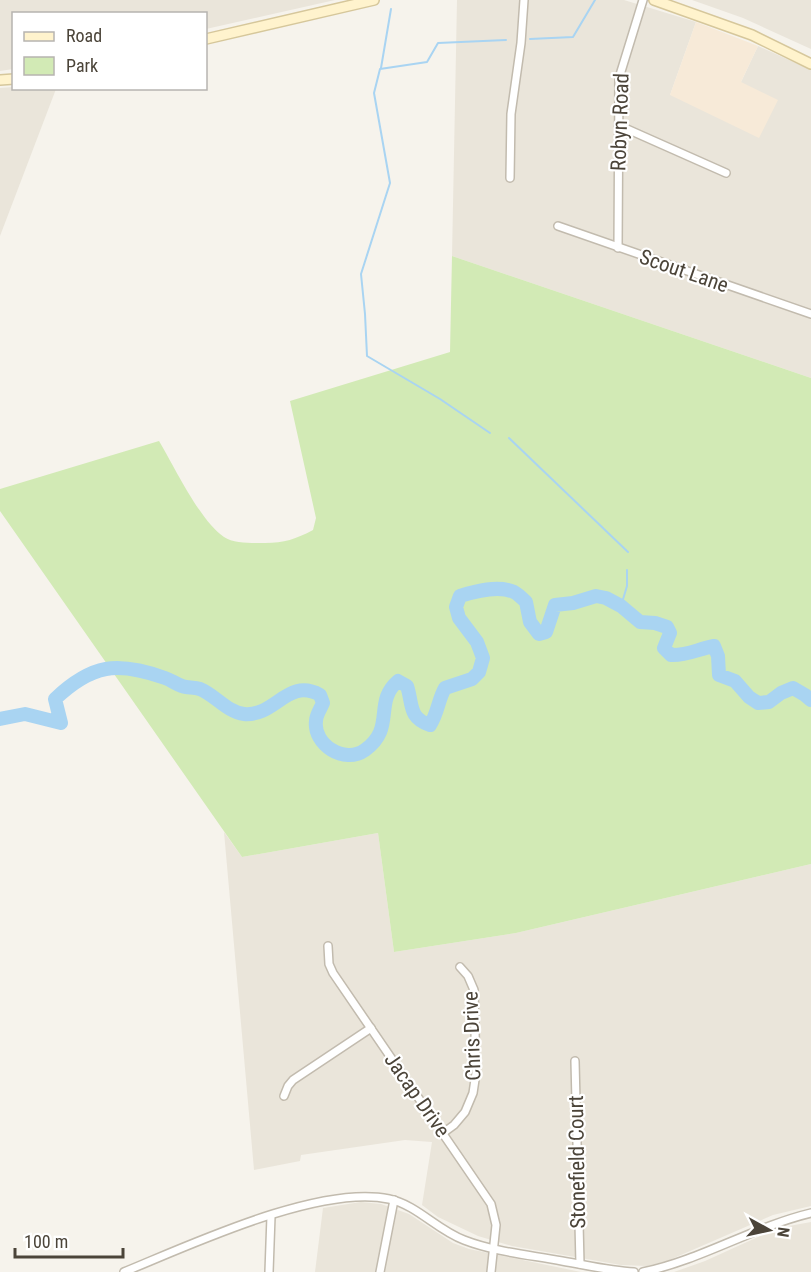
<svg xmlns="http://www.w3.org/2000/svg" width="811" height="1272" viewBox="0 0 811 1272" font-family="'Roboto Condensed',sans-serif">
<rect width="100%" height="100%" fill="#f6f3ec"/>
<g fill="#eae5da">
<polygon points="0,0 335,0 206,29 206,14 14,14 13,69 0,71"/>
<polygon points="457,0 624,0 696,22 670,95 741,82 758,46 811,70 811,378 452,256"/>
<polygon points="692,0 811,0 811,49 743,18"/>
<polygon points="13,87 14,88 56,89 0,236 0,88"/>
<polygon points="224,832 242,857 378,833 394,952 516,933 811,864 811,1206 773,1215 667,1261 647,1266 621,1265 512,1246 478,1236 438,1217 422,1205 432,1142 405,1140 301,1155 300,1161 254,1170"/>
<polygon points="361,1202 381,1204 409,1214 453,1243 469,1249 581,1272 315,1272 323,1208"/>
<polygon points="811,1222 811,1272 674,1272 705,1261 778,1228"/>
</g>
<polygon fill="#f7ead8" points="696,22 758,46 741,82 778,100 759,138 670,95"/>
<path fill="#d2eab5" d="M452,256L811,378V864L516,933L394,952L378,833L242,857L0,511V489L159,441C174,466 200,521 224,537C234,544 253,543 265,543C284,543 296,539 313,530L316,518L290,401L450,352Z"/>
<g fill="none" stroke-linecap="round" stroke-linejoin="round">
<g stroke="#a9d4f2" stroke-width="2">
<polyline points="530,39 573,37 595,0"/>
<polyline points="381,68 391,9"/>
<polyline points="490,433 440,399 367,356 365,314 361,274 390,183 374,93 380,69 427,62 438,43 506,40"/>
<polyline points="509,438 628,552"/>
<polyline points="621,606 627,586 627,570"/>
</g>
<path stroke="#a9d4f2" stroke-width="14" d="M0,719L25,714L61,723L55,699C92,664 117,661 165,678C171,680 176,684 182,686C187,688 194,687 200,689C215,695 227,712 244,714C275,717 288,677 320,695L323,703C321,708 316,715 316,721C313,744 344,765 365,750C396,728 373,702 398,681L407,686C413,704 408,718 430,725C438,713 438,700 445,688L472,679L479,672L483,658L477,642L459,618L456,607L460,596C476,591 498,585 514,592C518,594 523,599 526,602L530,622L539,634L546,632L555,605L573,603L596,596L606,598L621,606L640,622L655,623L667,627L670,633L664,648L671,655C686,656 698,649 714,646L718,656L719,675L735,681L749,697L758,703L769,702L781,693L793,688L805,695L811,700"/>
<g stroke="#c2bbae" stroke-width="10">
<g id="minor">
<polyline points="618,125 726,173"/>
<polyline points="510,178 511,114 521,43 524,0"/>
<polyline points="558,226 811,314"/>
<polyline points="618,248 619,78 643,0"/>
<polyline points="328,946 329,964 333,973 491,1204 496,1225 491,1272"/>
<polyline points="575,1061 580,1264"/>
<polyline points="284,1096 288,1086 293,1080 371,1028"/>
<polyline points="443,1133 454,1125 465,1112 473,1093 476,1073 474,990 468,976 460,967"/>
<path d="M124,1272C190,1245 320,1184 389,1199C417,1205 437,1230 464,1240C495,1252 530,1255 562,1261C586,1265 610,1271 634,1272"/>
<polyline points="269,1272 271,1216"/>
<polyline points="380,1272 394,1200"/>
<path d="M643,1272C701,1260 753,1227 811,1213"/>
</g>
</g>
<g stroke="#d6c79b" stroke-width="12">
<g id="secondary">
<polyline points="654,0 752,35 811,64"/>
<polyline points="206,39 374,0"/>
<polyline points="0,80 14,79"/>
</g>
</g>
<use href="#minor" stroke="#fff" stroke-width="7"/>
<use href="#secondary" stroke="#fff3cd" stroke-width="9"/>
</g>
<g text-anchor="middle" stroke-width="4.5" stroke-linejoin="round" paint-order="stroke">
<g font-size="21" fill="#4b4439" stroke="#fff">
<text transform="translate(620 122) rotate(-88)" y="7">Robyn Road</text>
<text transform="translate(684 271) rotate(19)" y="7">Scout Lane</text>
<text transform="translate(472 1036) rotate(-92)" y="7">Chris Drive</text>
<text transform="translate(417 1095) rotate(55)" y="7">Jacap Drive</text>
<text transform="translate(577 1162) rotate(-91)" y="7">Stonefield Court</text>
</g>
</g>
<rect x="12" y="12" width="195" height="78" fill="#ffffff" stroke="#b7b4b0" stroke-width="1.5"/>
<rect x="24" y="32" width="30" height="9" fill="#fff3cd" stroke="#b7b4b0" stroke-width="1.5"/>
<text x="66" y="42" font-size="18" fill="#4b4439">Road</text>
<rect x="24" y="57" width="30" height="18" fill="#d2eab5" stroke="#b7b4b0" stroke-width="1.5"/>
<text x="66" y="72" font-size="18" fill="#4b4439">Park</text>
<g transform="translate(769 1230) rotate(98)" stroke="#ffffff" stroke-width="4.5" paint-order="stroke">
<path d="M0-4.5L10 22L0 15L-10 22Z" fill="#4b4439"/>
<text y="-9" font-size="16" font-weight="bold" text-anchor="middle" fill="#4b4439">N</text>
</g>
<path d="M15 1248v9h108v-9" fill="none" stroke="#4b4439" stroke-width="3"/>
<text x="24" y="1248" font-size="18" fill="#4b4439" stroke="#ffffff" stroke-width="4.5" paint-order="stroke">100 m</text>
</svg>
